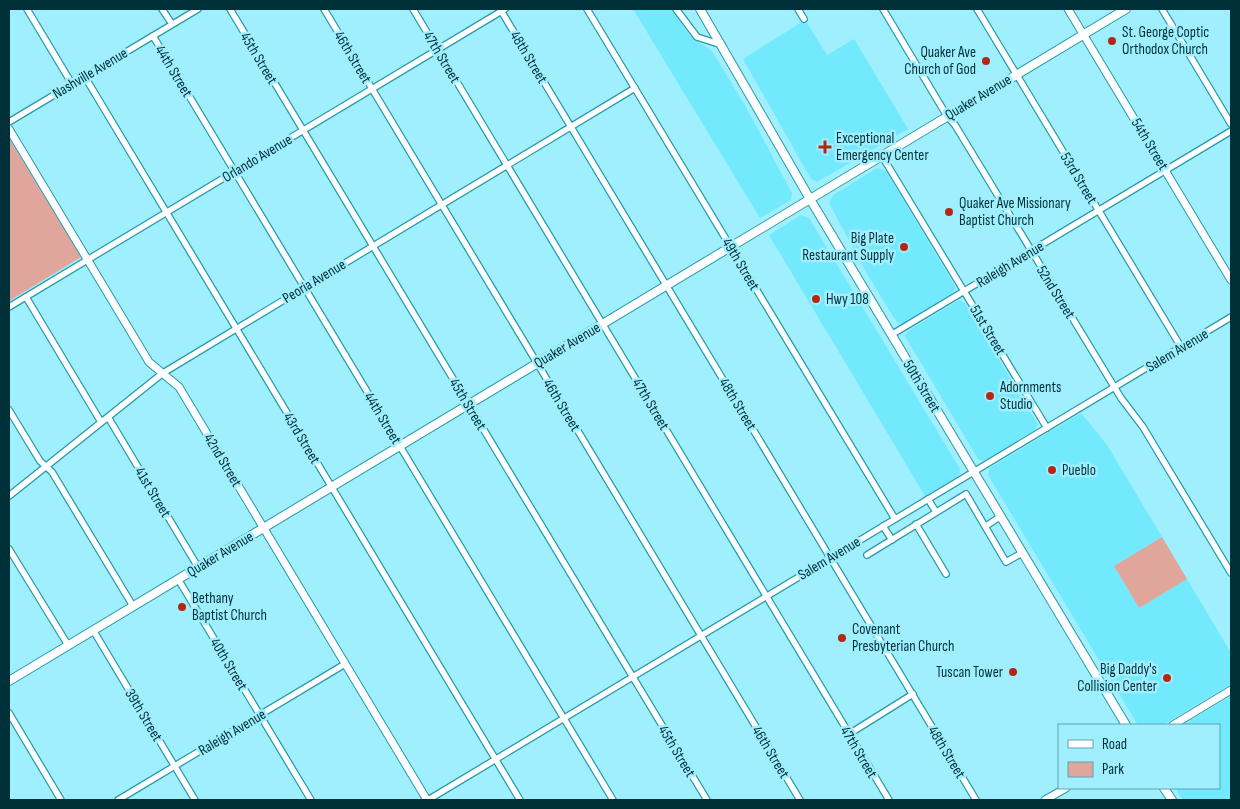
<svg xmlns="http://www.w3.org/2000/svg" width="1240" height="809" viewBox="0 0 1240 809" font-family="'Sofia Sans Condensed',sans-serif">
<rect width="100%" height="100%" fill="#9feffe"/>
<g fill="#73e9fe">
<polygon points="633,9 672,9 690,36 712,51 747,109 792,193 791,200 760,218"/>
<polygon points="805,20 827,55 854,39 908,129 817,182 811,179 743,59"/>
<polygon points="877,168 886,171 956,288 952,294 902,324 898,323 894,318 866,272 829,203 833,195"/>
<polygon points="801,215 809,218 960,469 959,476 925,496 769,235"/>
<polygon points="959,300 965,303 1038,425 1035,430 983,461 978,459 905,336 908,331"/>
<polygon points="1081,413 1107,445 1162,537 1114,566 1139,608 1187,579 1231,653 1231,684 1163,725 1138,725 988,475 990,468"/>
<polygon points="1231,696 1231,800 1183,800 1175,788 1219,788 1219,725 1182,725"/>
</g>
<g fill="#e0a69b">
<polygon points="9,138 81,257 9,301"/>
<polygon points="1162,537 1187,579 1139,608 1114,566"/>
</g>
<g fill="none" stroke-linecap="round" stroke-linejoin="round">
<g stroke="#279aac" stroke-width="8">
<g id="minor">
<polyline points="27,9 72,84"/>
<polyline points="162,9 172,24"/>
<polyline points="230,9 707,800"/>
<polyline points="324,9 800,800"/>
<polyline points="413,9 889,800"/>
<polyline points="500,9 976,800"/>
<polyline points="587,9 895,519"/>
<polyline points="676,9 697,37 722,45"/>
<polyline points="798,9 804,19"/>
<polyline points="883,9 947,116 955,125 1121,398 1143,427 1231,573"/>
<polyline points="977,9 1181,347"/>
<polyline points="1162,9 1231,124"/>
<polyline points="153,36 613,800"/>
<polyline points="85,77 520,800"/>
<polyline points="9,122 198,9"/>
<polyline points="882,156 1047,428"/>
<polyline points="26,297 101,422"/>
<polyline points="9,307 505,9"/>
<polyline points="891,335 1231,131"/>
<polyline points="9,410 40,461 52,472 133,606"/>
<polyline points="108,417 198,567"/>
<polyline points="9,496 163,373 635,88"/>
<polyline points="928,499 936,512"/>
<polyline points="916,524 946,574"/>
<polyline points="883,526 892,540"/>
<polyline points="986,526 1001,516"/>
<polyline points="9,549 68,645"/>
<polyline points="867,555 966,494 1006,562 1022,553"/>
<polyline points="178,579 311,800"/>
<polyline points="93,630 195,800"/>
<polyline points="9,713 61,800"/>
<polyline points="849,734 913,694"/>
<polyline points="118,800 345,664"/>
<polyline points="428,800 1231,317"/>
</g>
</g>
<g stroke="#279aac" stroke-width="9">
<g id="tertiary">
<polyline points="1068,9 1231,280"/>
<polyline points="9,129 149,362 179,387 427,800"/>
<polyline points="1173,725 1231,690"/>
<polyline points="1045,800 1066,788"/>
</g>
</g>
<g stroke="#279aac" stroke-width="10">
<g id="secondary">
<polyline points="700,9 810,199 1126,725"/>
<polyline points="9,681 1126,9"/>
<polyline points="1164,788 1172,800"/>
</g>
</g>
<use href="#minor" stroke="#fff" stroke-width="5.5"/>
<use href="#tertiary" stroke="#fff" stroke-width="7"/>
<use href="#secondary" stroke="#fff" stroke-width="8"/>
</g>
<g fill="#b42715" stroke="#9feffe" stroke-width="2">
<circle cx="1112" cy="41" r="5"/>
<circle cx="986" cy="61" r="5"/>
<path d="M822.5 139.5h5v5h5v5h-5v5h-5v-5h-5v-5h5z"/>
<circle cx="949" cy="212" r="5"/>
<circle cx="904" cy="247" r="5"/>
<circle cx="816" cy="299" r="5"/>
<circle cx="990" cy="396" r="5"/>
<circle cx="1052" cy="470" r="5"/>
<circle cx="182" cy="607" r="5"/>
<circle cx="842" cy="638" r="5"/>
<circle cx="1013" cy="672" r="5"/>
<circle cx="1167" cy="678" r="5"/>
</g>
<g text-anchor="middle" stroke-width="5" stroke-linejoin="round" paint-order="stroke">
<g font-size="15" fill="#003038" stroke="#9feffe" text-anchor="start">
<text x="1122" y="37">St. George Coptic<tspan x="1122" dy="17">Orthodox Church</tspan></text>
<text x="976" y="57" text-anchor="end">Quaker Ave<tspan x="976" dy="17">Church of God</tspan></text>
<text x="836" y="143">Exceptional<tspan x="836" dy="17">Emergency Center</tspan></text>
<text x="959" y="208">Quaker Ave Missionary<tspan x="959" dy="17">Baptist Church</tspan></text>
<text x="894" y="243" text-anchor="end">Big Plate<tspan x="894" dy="17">Restaurant Supply</tspan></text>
<text x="826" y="304">Hwy 108</text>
<text x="1000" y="392">Adornments<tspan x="1000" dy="17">Studio</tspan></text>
<text x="1062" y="475">Pueblo</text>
<text x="192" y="603">Bethany<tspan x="192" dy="17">Baptist Church</tspan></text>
<text x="852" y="634">Covenant<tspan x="852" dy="17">Presbyterian Church</tspan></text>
<text x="1157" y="674" text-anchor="end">Big Daddy's<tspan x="1157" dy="17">Collision Center</tspan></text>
<text x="1003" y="677" text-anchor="end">Tuscan Tower</text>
</g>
<g font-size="15" fill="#003038" stroke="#9feffe">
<text transform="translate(353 57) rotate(59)" y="5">46th Street</text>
<text transform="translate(442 57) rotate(59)" y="5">47th Street</text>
<text transform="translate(529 57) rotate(59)" y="5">48th Street</text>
<text transform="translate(259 58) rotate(59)" y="5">45th Street</text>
<text transform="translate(174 71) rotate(59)" y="5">44th Street</text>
<text transform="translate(90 73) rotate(-31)" y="5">Nashville Avenue</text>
<text transform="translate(978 97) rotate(-31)" y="5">Quaker Avenue</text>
<text transform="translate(1150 144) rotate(59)" y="5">54th Street</text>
<text transform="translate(257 158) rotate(-31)" y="5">Orlando Avenue</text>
<text transform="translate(1079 178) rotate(59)" y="5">53rd Street</text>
<text transform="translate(741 264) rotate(59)" y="5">49th Street</text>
<text transform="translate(1010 264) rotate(-31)" y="5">Raleigh Avenue</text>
<text transform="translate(314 281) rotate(-31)" y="5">Peoria Avenue</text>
<text transform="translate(1056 292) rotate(58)" y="5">52nd Street</text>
<text transform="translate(988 330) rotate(59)" y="5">51st Street</text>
<text transform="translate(567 345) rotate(-31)" y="5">Quaker Avenue</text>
<text transform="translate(1177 350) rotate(-31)" y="5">Salem Avenue</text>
<text transform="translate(922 386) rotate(59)" y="5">50th Street</text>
<text transform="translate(468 404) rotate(59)" y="5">45th Street</text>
<text transform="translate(651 404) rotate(59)" y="5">47th Street</text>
<text transform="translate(738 404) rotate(59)" y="5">48th Street</text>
<text transform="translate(562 405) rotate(59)" y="5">46th Street</text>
<text transform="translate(383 418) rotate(59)" y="5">44th Street</text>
<text transform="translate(302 438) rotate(59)" y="5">43rd Street</text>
<text transform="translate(223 460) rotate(59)" y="5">42nd Street</text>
<text transform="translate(153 492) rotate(59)" y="5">41st Street</text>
<text transform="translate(220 554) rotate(-31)" y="5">Quaker Avenue</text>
<text transform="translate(829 558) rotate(-31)" y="5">Salem Avenue</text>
<text transform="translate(229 664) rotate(59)" y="5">40th Street</text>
<text transform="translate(144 715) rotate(59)" y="5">39th Street</text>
<text transform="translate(232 732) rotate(-31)" y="5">Raleigh Avenue</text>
<text transform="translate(677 751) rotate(59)" y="5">45th Street</text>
<text transform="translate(771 752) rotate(59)" y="5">46th Street</text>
<text transform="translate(859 752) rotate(59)" y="5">47th Street</text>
<text transform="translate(947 752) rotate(59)" y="5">48th Street</text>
</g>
</g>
<rect width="1240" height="809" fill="none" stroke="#003038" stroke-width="20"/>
<rect x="1058" y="724" width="162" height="65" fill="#9feffe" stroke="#5fa3af"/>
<rect x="1068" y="740" width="25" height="8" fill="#ffffff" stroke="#5fa3af"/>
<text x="1102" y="749" font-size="15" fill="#003038">Road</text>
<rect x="1068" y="762" width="25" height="15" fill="#e0a69b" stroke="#5fa3af"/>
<text x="1102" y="774" font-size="15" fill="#003038">Park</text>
</svg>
